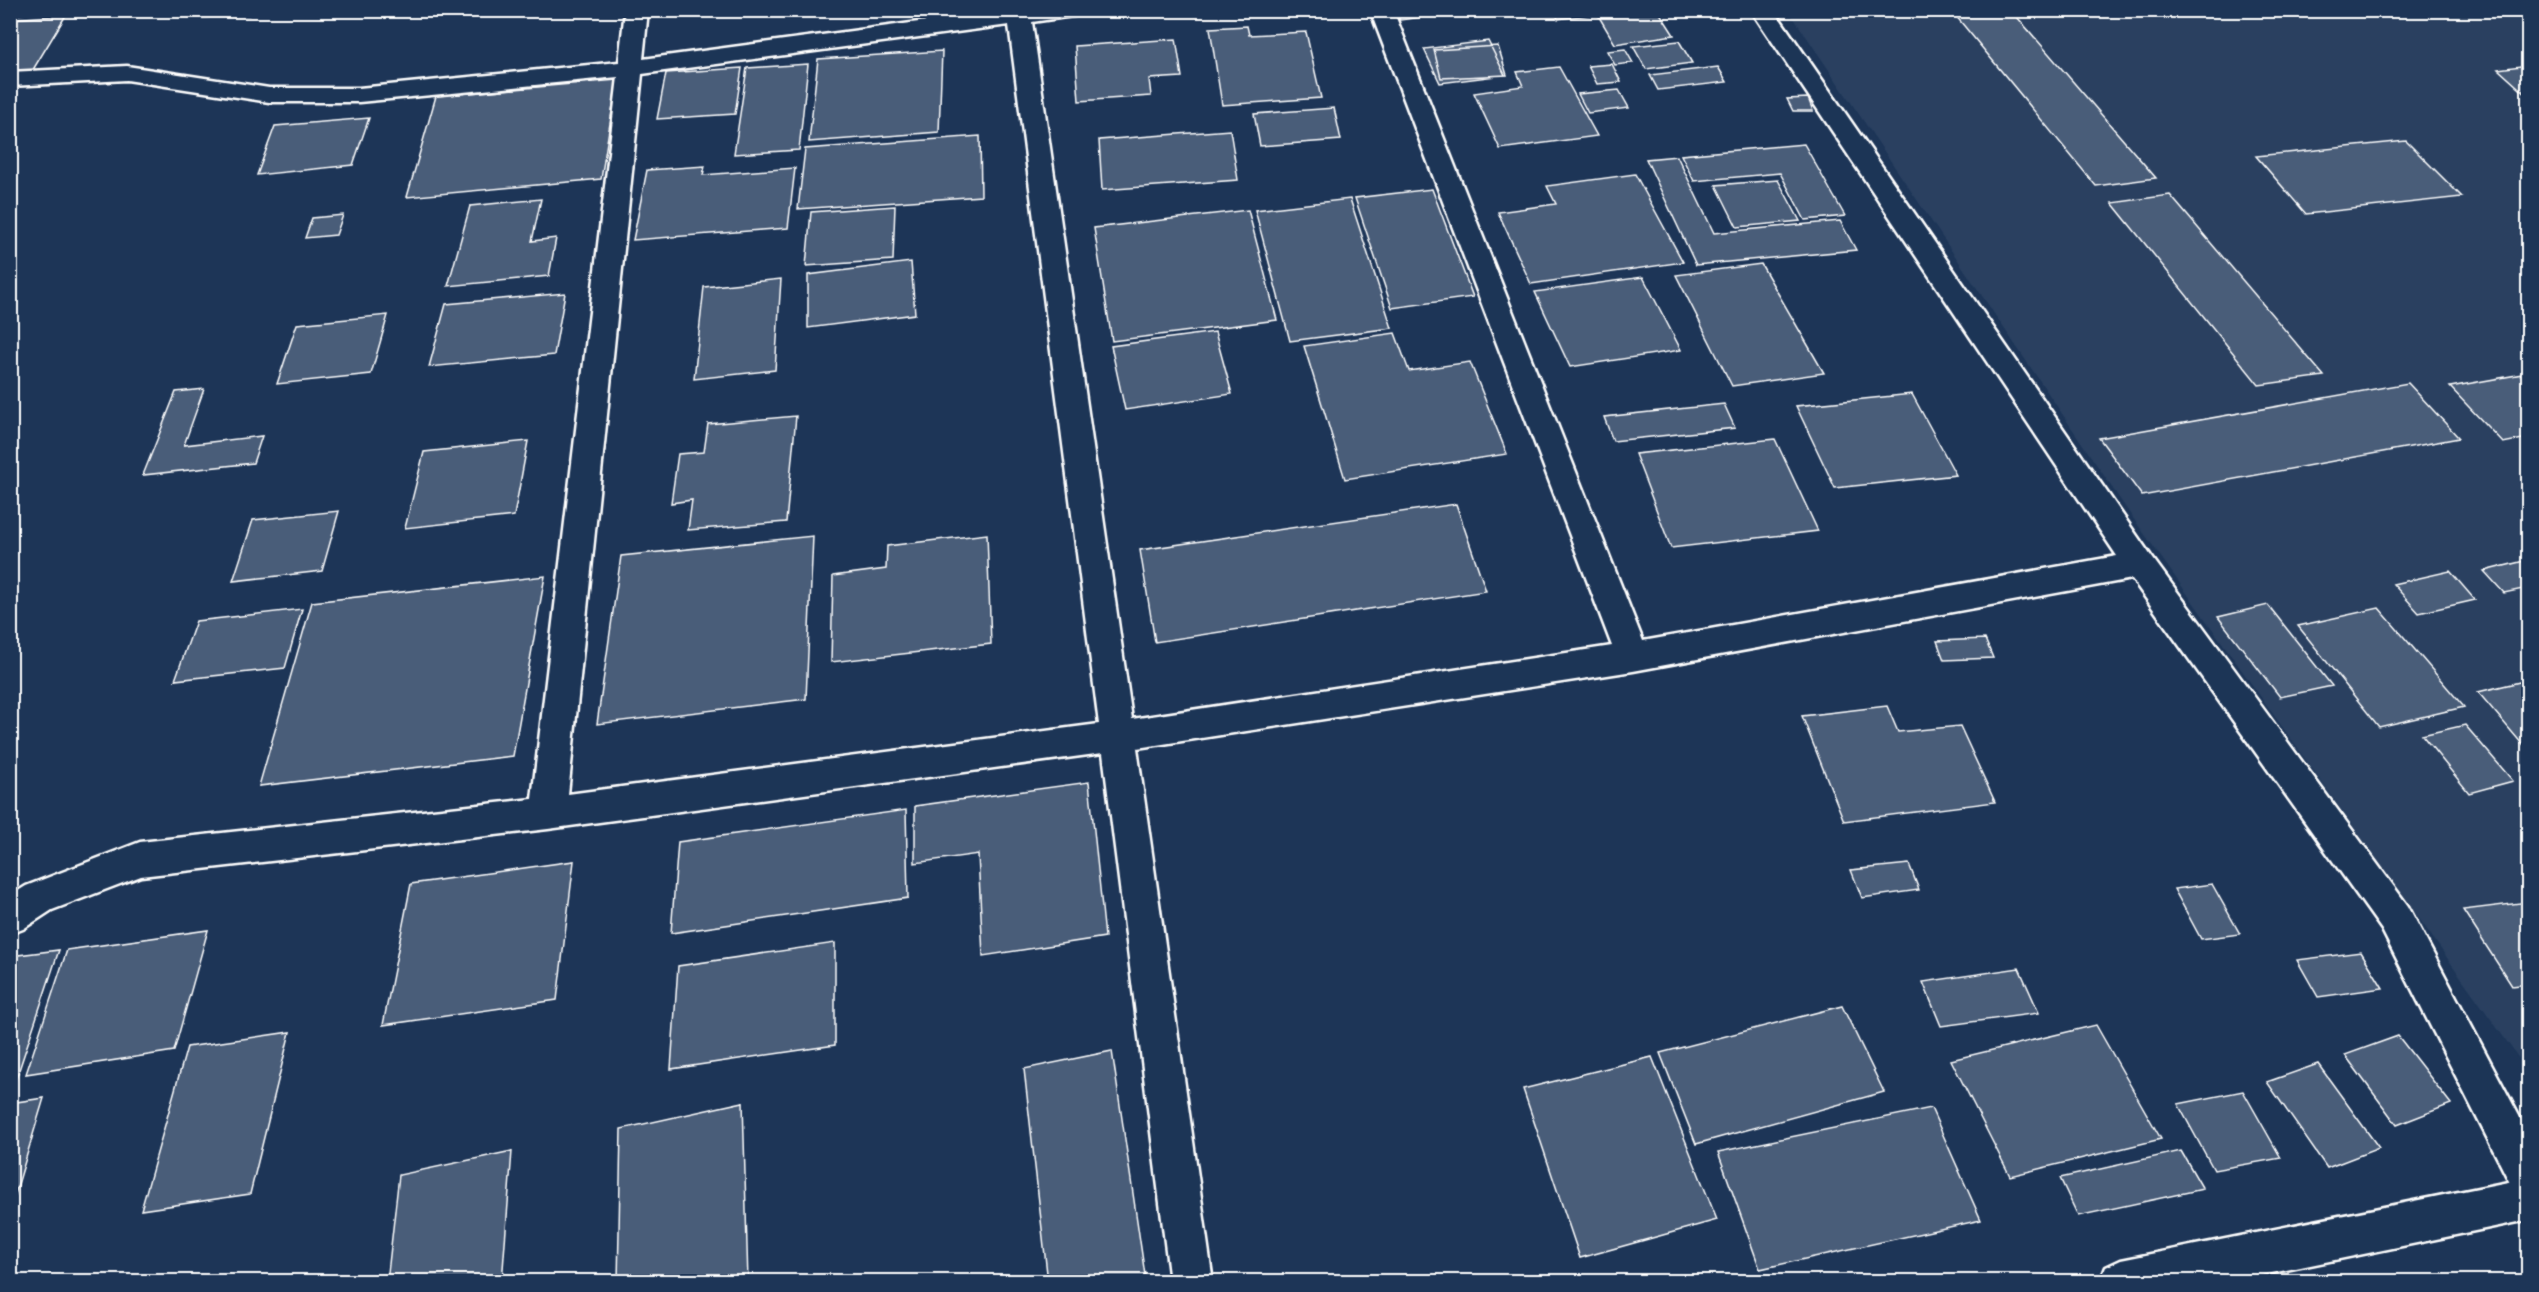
<svg xmlns="http://www.w3.org/2000/svg" width="2539" height="1292" font-family="'Gochi Hand',sans-serif">
	<rect width="100%" height="100%" fill="#1d3557"/>
	<filter id="ink" filterUnits="userSpaceOnUse"><feTurbulence type="fractalNoise" baseFrequency=".0167" numOctaves="2"/><feDisplacementMap in="SourceGraphic" scale="12" xChannelSelector="R" yChannelSelector="G"/><feConvolveMatrix kernelMatrix="1 2 1 2 8 2 1 2 1" color-interpolation-filters="sRGB"/></filter>
	<g filter="url(#ink)">
		<path fill="#2a4161" d="M1789,11H2528V1071L2128,511Z"/>
		<path fill="#4a5d79" stroke="#fff" stroke-width="1.5" d="M10,10H55L10,15Z
			M203,10H251L249,15L199,18Z
			M1395,10H1476L1400,20Z
			M1492,10H1549V11L1495,17Z
			M1554,10H1588L1590,15L1558,19Z
			M1595,10H1658L1674,35L1615,44Z
			M1951,10H2011L2156,178L2096,186Z
			M66,15L31,73L10,74V19Z
			M1247,26L1249,35L1306,32L1321,98L1222,105L1210,28Z
			M1176,39L1182,77L1149,79L1151,96L1079,101L1075,46Z
			M1488,41L1505,75L1440,83L1424,49Z
			M1679,41L1692,63L1646,69L1633,46Z
			M1498,46L1507,75L1441,78L1434,50Z
			M1625,49L1633,63L1615,65L1607,51Z
			M942,51L939,132L809,142L818,59Z
			M808,64L799,150L734,154L747,68Z
			M1612,64L1621,82L1597,84L1588,66Z
			M2528,65V96L2498,69Z
			M1559,67L1597,136L1500,149L1474,93L1523,86L1517,72Z
			M1718,67L1727,82L1658,90L1650,75Z
			M742,68L735,114L657,119L666,73Z
			M617,80L601,179L407,197L436,96Z
			M1619,90L1629,108L1588,113L1578,94Z
			M1808,98L1813,111H1793L1787,99Z
			M1334,108L1341,140L1260,146L1254,114Z
			M369,118L353,165L257,175L275,126Z
			M1230,130L1238,180L1102,190L1099,140Z
			M980,136L981,196L798,209L805,149Z
			M2406,141L2462,197L2306,214L2256,156Z
			M1804,144L1845,216L1805,220L1780,173L1694,181L1681,155Z
			M1677,156L1714,233L1840,221L1856,250L1696,265L1646,159Z
			M705,166L703,175L795,168L788,228L633,240L647,170Z
			M1635,174L1683,262L1531,284L1498,212L1556,204L1547,186Z
			M1778,180L1800,221L1737,227L1716,185Z
			M1432,189L1473,297L1392,308L1355,198Z
			M2170,195L2324,376L2259,385L2112,203Z
			M541,199L532,241L556,238L549,276L448,286L470,206Z
			M1350,199L1392,328L1290,341L1255,210Z
			M895,206L893,260L806,266L811,212Z
			M1248,210L1277,320L1112,341L1094,228Z
			M343,215L336,235L305,238L312,218Z
			M911,262L915,314L808,328V275Z
			M1761,264L1824,373L1732,386L1676,275Z
			M1643,277L1681,350L1570,367L1535,292Z
			M781,279L775,370L694,379L704,287Z
			M565,293L554,355L429,367L446,304Z
			M388,315L371,374L277,384L297,324Z
			M1215,332L1232,394L1125,410L1111,346Z
			M1395,333L1409,371L1470,362L1507,454L1345,479L1304,346Z
			M2528,373V438L2503,443L2450,387Z
			M2408,383L2459,438L2142,496L2099,438Z
			M204,389L184,445L262,436L253,463L143,475L176,392Z
			M1912,394L1956,475L1835,488L1796,406Z
			M1724,404L1735,428L1613,441L1604,417Z
			M796,416L786,522L688,530L692,500L671,503L678,454L704,452L708,424Z
			M1775,439L1818,531L1671,548L1635,454Z
			M528,441L514,516L405,528L424,452Z
			M1456,504L1486,591L1155,642L1140,550Z
			M339,511L322,571L233,581L253,520Z
			M987,534L991,644L831,662L833,576L886,569L887,546Z
			M813,536L806,699L597,724L621,556Z
			M2528,560V588L2504,593L2484,571Z
			M2450,571L2475,600L2419,613L2393,584Z
			M545,576L513,756L259,786L312,602Z
			M2268,605L2332,686L2280,697L2218,617Z
			M2379,608L2464,707L2379,727L2298,626Z
			M302,609L285,668L175,680L196,621Z
			M1985,639L1993,658L1944,660L1937,641Z
			M2528,680V751L2478,692Z
			M1887,706L1898,732L1960,726L1995,802L1844,821L1802,716Z
			M2465,725L2513,781L2469,793L2422,735Z
			M1089,782L1105,937L983,956L978,854L915,863V806Z
			M906,810L908,898L671,933L678,842Z
			M574,861L557,1000L383,1025L411,884Z
			M1909,864L1919,890L1862,898L1851,870Z
			M2212,884L2240,934L2201,939L2174,889Z
			M2528,902V984L2512,986L2463,910Z
			M208,930L174,1051L26,1074L67,950Z
			M835,943V1045L671,1069L678,966Z
			M59,950L12,1091H10V956Z
			M2361,952L2383,988L2318,997L2297,960Z
			M2019,968L2039,1013L1941,1026L1923,982Z
			M1842,1006L1884,1092L1696,1144L1660,1053Z
			M2096,1025L2161,1139L2010,1176L1951,1060Z
			M290,1032L250,1194L141,1210L187,1047Z
			M2398,1036L2451,1104L2397,1125L2345,1055Z
			M1112,1051L1146,1282H1048L1024,1069Z
			M1652,1057L1717,1220L1580,1258L1523,1089Z
			M2318,1064L2379,1148L2327,1168L2267,1082Z
			M2243,1091L2281,1158L2214,1170L2178,1104Z
			M44,1098L10,1211V1103Z
			M743,1102L748,1282H618L621,1129Z
			M1931,1108L1981,1220L1760,1269L1718,1152Z
			M512,1151L502,1282H387L399,1175Z
			M2181,1151L2203,1189L2078,1216L2060,1178Z"/>
		<g fill="none" stroke-linecap="round" stroke-linejoin="round">
			<defs>
				<path id="street" d="M625,10H648L643,59L1008,10H1083L1080,15L1032,22L1132,719L1612,646L1370,10H1393L1643,641L2117,556L1751,10H1774L2151,556L2408,906L2528,1133V1194L2513,1189L2382,930L2132,579L1633,671L1137,748L1213,1282H1170L1103,753L548,829L141,876L52,910L23,929L10,934V896L26,886L140,842L532,799L618,77L359,102H269L127,80L10,86V72L127,66L269,88H359L619,62ZM1009,25L1099,724L568,794L642,74Z"/>
				<path id="secondary" d="M2528,1178V1220L2228,1282H2100L2106,1267L2121,1260Z"/>
			</defs>
			<use href="#street" stroke="#fff" stroke-width="5"/>
			<use href="#secondary" stroke="#fff" stroke-width="5"/>
			<use href="#street" fill="#1d3557" fill-rule="evenodd"/>
			<use href="#secondary" fill="#1d3557" fill-rule="evenodd"/>
		</g>
	</g>
	<rect width="2539" height="1292" fill="none" stroke="#1d3557" stroke-width="36"/>
	<rect x="18" y="18" width="2503" height="1256" fill="none" stroke="#fff" stroke-width="2" filter="url(#ink)"/>
</svg>
